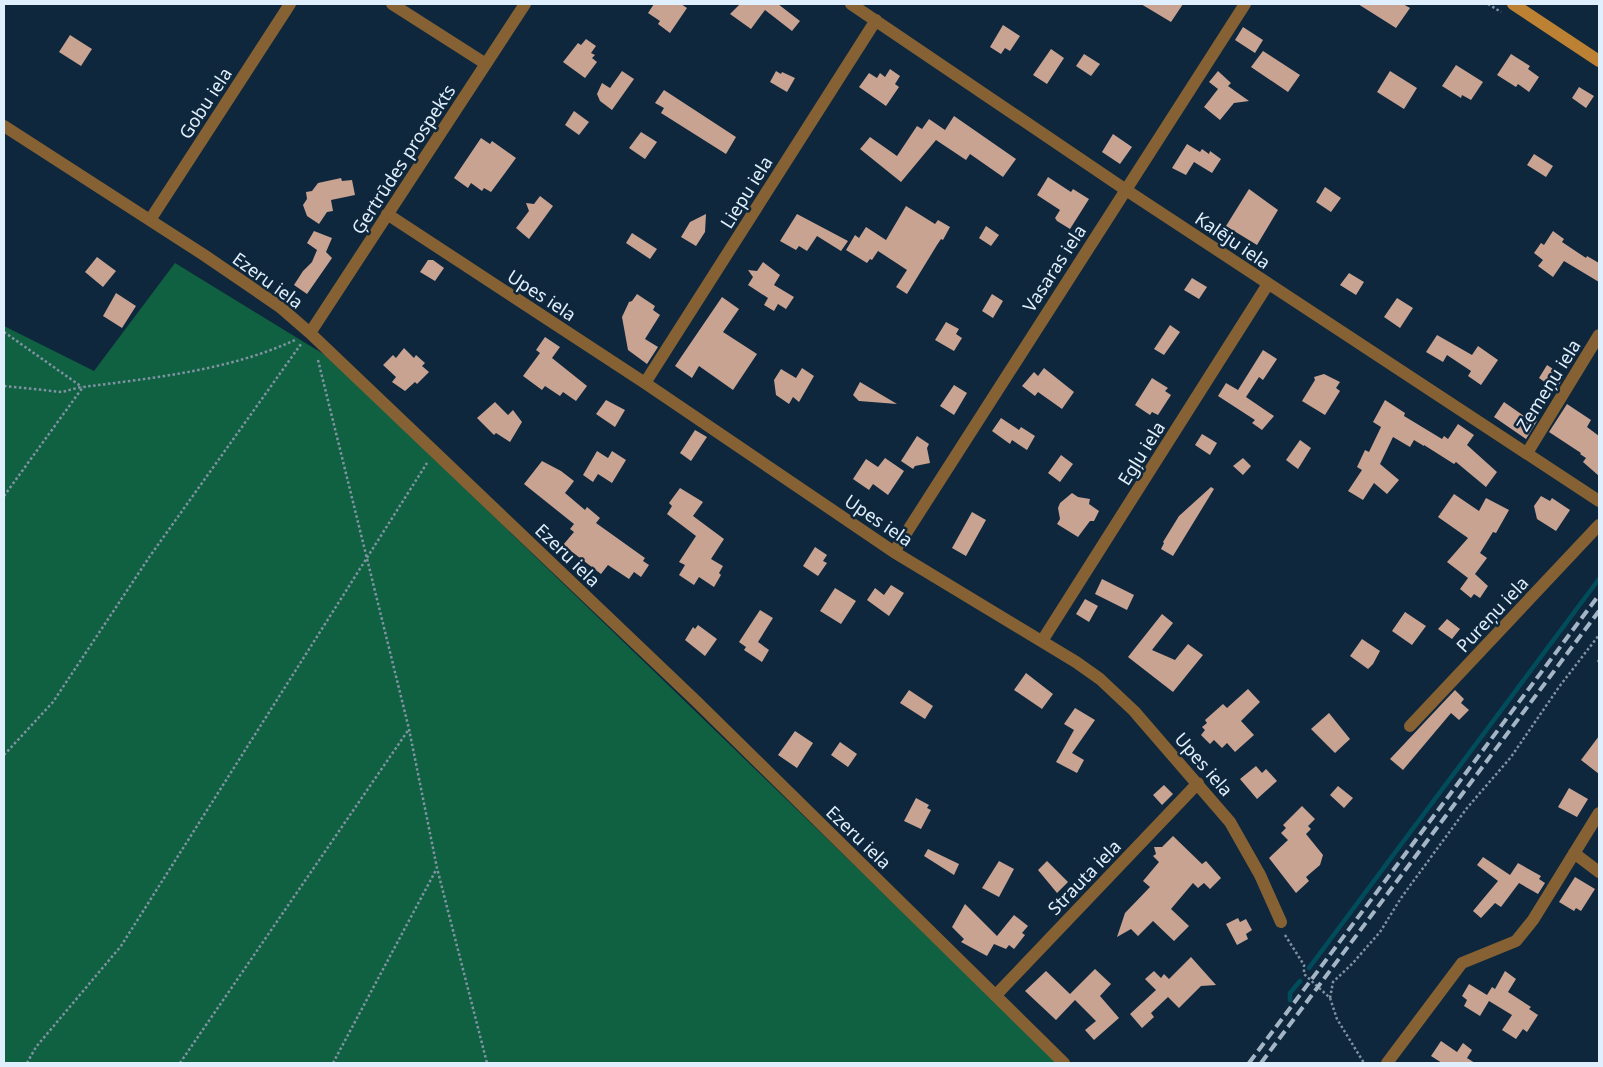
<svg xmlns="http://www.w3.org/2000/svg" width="1603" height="1067" font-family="'Noto Sans',sans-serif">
	<rect width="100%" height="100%" fill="#0f273c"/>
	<path fill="#106141" d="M175,263L330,358L1059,1063H4V326L94,371Z"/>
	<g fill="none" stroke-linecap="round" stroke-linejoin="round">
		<path stroke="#004c5a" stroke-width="4.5" d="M1309,968L1599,579
			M1290,1000V993L1300,981"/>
	</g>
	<path fill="#c8a392" d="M654,4H681L687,8L670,33L658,24L660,21L648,13Z
		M740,4H778L800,21L792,31L765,10L751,29L730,14Z
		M1141,4H1183L1171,22Z
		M1358,4H1403L1410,8L1396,28Z
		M1003,25L1020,36L1010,51L1005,48L1001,54L990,47Z
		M1243,27L1263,40L1255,53L1235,40Z
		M70,35L92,49L81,66L59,52Z
		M586,39L596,46L591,53L595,55L592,58L597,62L585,78L563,62L578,43L581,45Z
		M1051,49L1064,58L1047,84L1033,75Z
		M1263,51L1300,75L1288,92L1251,67Z
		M1084,54L1100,64L1091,76L1076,66Z
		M1511,54L1530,66L1528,69L1539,77L1529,92L1518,84L1516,87L1497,75Z
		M1456,65L1483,82L1471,100L1462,95L1461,98L1442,86Z
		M890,69L900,76L895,84L899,87L886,106L859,87L869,73L877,78L880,73L885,77Z
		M622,71L634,79L612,110L600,101L597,94L602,83L610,88Z
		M776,71L781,74L782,72L795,78L787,92L770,82Z
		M1218,71L1231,83L1228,86L1249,101L1234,103L1220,120L1204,107L1218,89L1209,82Z
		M1390,71L1417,88L1404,109L1377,92Z
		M1579,87L1594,96L1586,108L1572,98Z
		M664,90L736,137L726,154L661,113L664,108L655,103Z
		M574,111L589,122L579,135L565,125Z
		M954,116L1016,159L1003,177L970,154L966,160L936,140L901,182L860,149L870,137L897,156L917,126L922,129L929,119L945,130Z
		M641,132L657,142L645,159L629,148Z
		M1113,134L1132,147L1120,164L1102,152Z
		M481,138L490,144L492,141L516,158L491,192L484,188L482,191L471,183L468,188L454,178Z
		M1187,144L1200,152L1202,149L1209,154L1210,151L1221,159L1212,173L1194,162L1186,175L1172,168Z
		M1534,154L1553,166L1546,177L1527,165Z
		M1048,177L1071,192L1073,189L1089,199L1070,229L1057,221L1055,218L1060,210L1037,195Z
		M341,178L342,181L352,180L355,195L331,200L333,211L327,212L319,224L307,216L303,205L307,199L306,192L312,191L318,183Z
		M1325,187L1341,198L1331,212L1316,202Z
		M1249,189L1278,210L1257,245L1226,226Z
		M540,196L553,206L529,239L516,228L529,211L526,203L534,204Z
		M906,206L935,224L938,220L950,227L943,240L941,239L937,245L907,294L896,287L907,270L878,251L872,260L870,259L867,263L846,250L855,235L859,238L866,227L886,240Z
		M706,214L705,232L696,246L681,237L690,222Z
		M797,214L848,241L841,251L817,236L807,251L799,246L796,250L780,241Z
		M986,226L999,235L991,246L979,238Z
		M314,231L332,238L326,252L332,258L307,294L294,285L303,271L312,262L317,250L307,243Z
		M1553,231L1564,239L1562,242L1586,258L1587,256L1599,263V282L1564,261L1553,277L1538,266L1543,260L1534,253L1541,243L1544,245Z
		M632,233L657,249L650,259L626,243Z
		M97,257L116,271L103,287L85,272Z
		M428,260H433L444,268L435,281L420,272Z
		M763,262L780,275L774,285L794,297L786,309L778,304L774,311L764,305L768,298L748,285L753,277L748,270L757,271Z
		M1349,273L1364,282L1356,295L1340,285Z
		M1192,278L1207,287L1199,299L1184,290Z
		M116,293L136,306L122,328L103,316Z
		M637,294L655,306L653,310L660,315L645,339L658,347L647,364L628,350L622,317L629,302L632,301Z
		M992,294L1003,301L993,318L982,311Z
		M722,297L739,309L723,332L757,354L733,390L699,366L692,378L675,366Z
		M1397,298L1413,308L1400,328L1384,317Z
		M946,322L959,329L956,334L962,338L954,351L935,340Z
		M1170,325L1180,332L1164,355L1154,349Z
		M1437,335L1472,355L1478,346L1498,360L1481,385L1468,376L1471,371L1447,355L1443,362L1426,352Z
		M545,337L560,347L552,358L587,386L576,401L563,392L560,396L545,386L542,390L523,376L540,353L536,350Z
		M404,348L414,358L416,355L425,363L422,366L429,372L417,384L415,382L405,391L392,382L396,377L383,365L393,355L396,358Z
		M1263,350L1277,359L1263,380L1259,377L1246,397L1274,416L1262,430L1252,423L1255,420L1218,396L1226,383L1238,390Z
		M1547,365L1564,376L1556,390L1539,378Z
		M802,368L814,376L799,402L793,397L789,404L776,395L774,380L781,369L796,378Z
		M1044,368L1074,392L1062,409L1038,392L1035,396L1022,386L1034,372L1038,376Z
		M1324,374L1340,382L1336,388L1340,391L1325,415L1302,401L1315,380L1314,377Z
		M1152,378L1168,388L1165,391L1171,395L1158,415L1152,412L1150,415L1135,405Z
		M860,382L897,404L859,401L853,395Z
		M954,385L967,393L954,415L940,406Z
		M606,400L625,410L615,427L596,414Z
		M1385,400L1405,413L1404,416L1442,439L1444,436L1448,439L1458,424L1474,435L1467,445L1497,472L1486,487L1456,462L1454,464L1424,445V446L1414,440L1410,447L1393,437L1380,464L1399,480L1387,494L1374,483L1363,500L1348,491L1362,470L1357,467L1365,450L1369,452L1381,427L1373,422Z
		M495,402L508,415L513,410L522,422L510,442L496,433L494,435L477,418Z
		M1504,402L1524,416L1525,414L1537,421L1526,439L1494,417Z
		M1567,404L1591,420L1587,427L1599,436V476L1583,462L1586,458L1580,454L1581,453L1549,432Z
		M1001,418L1019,430L1021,427L1035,436L1027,450L1012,440L1010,444L992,431Z
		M695,430L707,437L691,461L680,453Z
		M1202,434L1217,443L1210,455L1195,445Z
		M917,436L929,444L927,448L930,463L915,466L913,469L901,461Z
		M1300,440L1311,448L1298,469L1286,460Z
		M597,451L608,458L612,451L626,460L612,483L598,474L593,482L583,475Z
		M1061,455L1073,464L1060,482L1048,473Z
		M885,458L904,471L888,495L873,484L869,490L853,479L866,459L878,467Z
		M1243,458L1251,466L1243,475L1233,466Z
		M542,461L561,471L574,481L565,493L585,510L587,507L600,518L596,523L645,558L643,561L649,565L641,577L634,572L629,579L608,565L601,574L563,545L574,532L570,529L574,524L524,484Z
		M1211,487L1214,489L1173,556L1161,549L1164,543L1163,542L1179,516Z
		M680,488L703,502L693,516L724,539L711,559L723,566L719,573L721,575L714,587L699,577L694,585L679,575L685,565L679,562L696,536L667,514L672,506L669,503Z
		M1072,493L1078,497L1090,499L1089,504L1099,511L1094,521H1090L1078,537L1057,524L1060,519L1058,508L1060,503Z
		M1454,494L1479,511L1486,498L1509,510L1496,533L1493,532L1480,553L1487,558L1475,574L1488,586L1480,598L1474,594L1471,598L1460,589L1468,578L1447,562L1468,538L1438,517Z
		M1541,496L1550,501L1552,498L1570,510L1556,531L1537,519L1534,506Z
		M972,512L986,520L966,556L952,548Z
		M815,547L827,555L823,561L827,563L818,576L803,566Z
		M1102,579L1134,595L1127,610L1095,594Z
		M891,585L904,593L889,616L867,600L875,588L884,595Z
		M835,588L856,601L841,624L820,611Z
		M1085,599L1098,606L1089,622L1076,614Z
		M760,610L773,618L758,642L769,650L762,662L744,650L746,647L739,642Z
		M1405,612L1426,626L1412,645L1392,631Z
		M1162,614L1173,623L1152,650L1175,660L1188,644L1203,655L1173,692L1128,657Z
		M1447,619L1460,629L1452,639L1438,629Z
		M698,625L717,639L705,656L685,640L693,627L695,629Z
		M1362,639L1380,651L1373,664L1368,669L1350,656Z
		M1026,673L1053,694L1042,709L1014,690Z
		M1248,689L1260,702L1241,721L1254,735L1235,752L1227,743L1222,748L1214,740L1210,744L1201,735L1205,730L1202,727L1207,723L1205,720L1223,704L1227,708Z
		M909,690L933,706L925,719L900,703Z
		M1455,690L1464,699L1461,703L1469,710L1459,720L1451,713L1403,770L1390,759Z
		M1075,708L1095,720L1072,753L1084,760L1077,773L1056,762L1074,730L1064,724Z
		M1329,713L1350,739L1335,753L1311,729Z
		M795,731L813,743L797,768L778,755Z
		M1599,736V774L1581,760Z
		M840,742L857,754L848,767L831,755Z
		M1256,766L1262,773L1266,769L1277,781L1257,799L1240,779Z
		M1164,785L1173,794L1162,805L1153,795Z
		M1338,786L1353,798L1344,808L1330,795Z
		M1569,788L1588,799L1577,817L1558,807Z
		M916,798L929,805L927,808L931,810L921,829L904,821Z
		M1302,806L1315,819L1308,826L1311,829L1306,834L1323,855L1320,865L1306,877L1309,881L1296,893L1269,858L1288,840L1281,833L1286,828L1283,825Z
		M1173,836L1202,864L1206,861L1221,878L1210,889L1204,883L1198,888L1193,883L1171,909L1189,926L1174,941L1153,921L1138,936L1131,929L1117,937L1125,913L1150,887L1143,881L1159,862L1153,856L1156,854L1154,847H1162Z
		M928,849L959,864L954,875L924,856Z
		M1483,857L1510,875L1518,863L1541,876L1539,879L1545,883L1538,894L1519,883L1501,907L1495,903L1481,918L1473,911L1498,881L1477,865Z
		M999,861L1014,869L999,897L982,888Z
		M1047,861L1068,882L1057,893L1038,870Z
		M1575,877L1595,889L1581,911L1576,908L1574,911L1559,902Z
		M965,904L997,936L1014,915L1028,926L1022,933L1025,935L1014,949L1009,945L1006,949L994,944L987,956L961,942L964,939L952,927Z
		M1238,918L1240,922L1246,919L1252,930L1246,934L1248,939L1237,945L1226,924Z
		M1191,957L1216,985L1201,986L1179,1008L1168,997L1151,1013L1154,1017L1142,1028L1130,1014L1156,990L1145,979L1154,971L1161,978L1164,974L1169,979Z
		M1095,969L1111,984L1100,996L1119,1018L1094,1040L1085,1030L1096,1021L1075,1000L1056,1020L1025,991L1046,971L1070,994Z
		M1505,971L1516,979L1508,992L1531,1007L1529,1009L1538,1015L1527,1032L1523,1029L1516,1039L1502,1030L1512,1015L1489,1001L1480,1016L1464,1006L1467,1000L1462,996L1469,984L1487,995L1492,987L1495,989Z
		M1441,1041L1457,1052L1463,1043L1472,1050L1467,1058L1475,1063H1442L1431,1056Z"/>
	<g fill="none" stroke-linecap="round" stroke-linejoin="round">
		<path stroke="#8093a4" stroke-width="2.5" stroke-dasharray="2.5 2.5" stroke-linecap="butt" d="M1488,4L1501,12
			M4,332L82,387
			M318,360L409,729L437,868L487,1063
			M4,386L62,392L81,387
			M4,496L83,387C153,378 232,370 297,339
			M1598,662L1599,660
			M4,755L53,702L150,556L301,344
			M1285,935L1304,965V974L1330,998L1337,1019L1364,1063
			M1330,998L1333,982L1352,964L1380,932L1401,898L1467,808L1511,757L1559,687L1599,635
			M27,1063L36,1047L121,946L427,463
			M180,1063L409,729
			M333,1063L436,870"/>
		<path stroke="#856133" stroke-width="12" d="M392,4L486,64
			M851,4L1126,190L1599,501
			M4,126L204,255L280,307L310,333L696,701L1064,1063
			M387,214L645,383L894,552L1076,662L1100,679L1134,711L1230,822L1260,875L1281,922
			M150,220L290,4
			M310,333L525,4
			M645,383L876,20
			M1527,453L1599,335
			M894,552L1245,4
			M1042,641L1268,284
			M1410,726L1599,525
			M1574,853L1599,872
			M996,995L1198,783
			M1387,1063L1462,963L1516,941L1533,920L1599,813"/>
		<path stroke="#bc8132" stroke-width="12" d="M1513,4L1599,61"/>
		<path stroke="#a4b6c6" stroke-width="4" stroke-dasharray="10 5" stroke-linecap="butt" d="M1249,1063L1599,595
			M1261,1063L1599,611"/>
	</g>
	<g text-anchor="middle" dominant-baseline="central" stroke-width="5" stroke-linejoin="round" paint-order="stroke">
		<g font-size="18" fill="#e0effd" stroke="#0f273c">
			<text transform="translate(205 103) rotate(-57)">Gobu iela</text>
			<text transform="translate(403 159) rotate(-57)">Ģertrūdes prospekts</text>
			<text transform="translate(746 192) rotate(-58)">Liepu iela</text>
			<text transform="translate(1233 240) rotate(34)">Kalēju iela</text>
			<text transform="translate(1054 268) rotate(-57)">Vasaras iela</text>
			<text transform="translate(268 280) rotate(36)">Ezeru iela</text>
			<text transform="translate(542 295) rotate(33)">Upes iela</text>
			<text transform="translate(1548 385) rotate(-58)">Zemeņu iela</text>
			<text transform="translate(1141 453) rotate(-58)">Egļu iela</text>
			<text transform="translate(879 520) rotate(34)">Upes iela</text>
			<text transform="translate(568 555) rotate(44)">Ezeru iela</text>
			<text transform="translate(1492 614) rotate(-47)">Pureņu iela</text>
			<text transform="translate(1204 764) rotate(49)">Upes iela</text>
			<text transform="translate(859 837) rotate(44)">Ezeru iela</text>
			<text transform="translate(1084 877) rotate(-46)">Strauta iela</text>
		</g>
	</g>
	<rect width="1603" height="1067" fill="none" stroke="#e0effd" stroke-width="10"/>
</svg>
